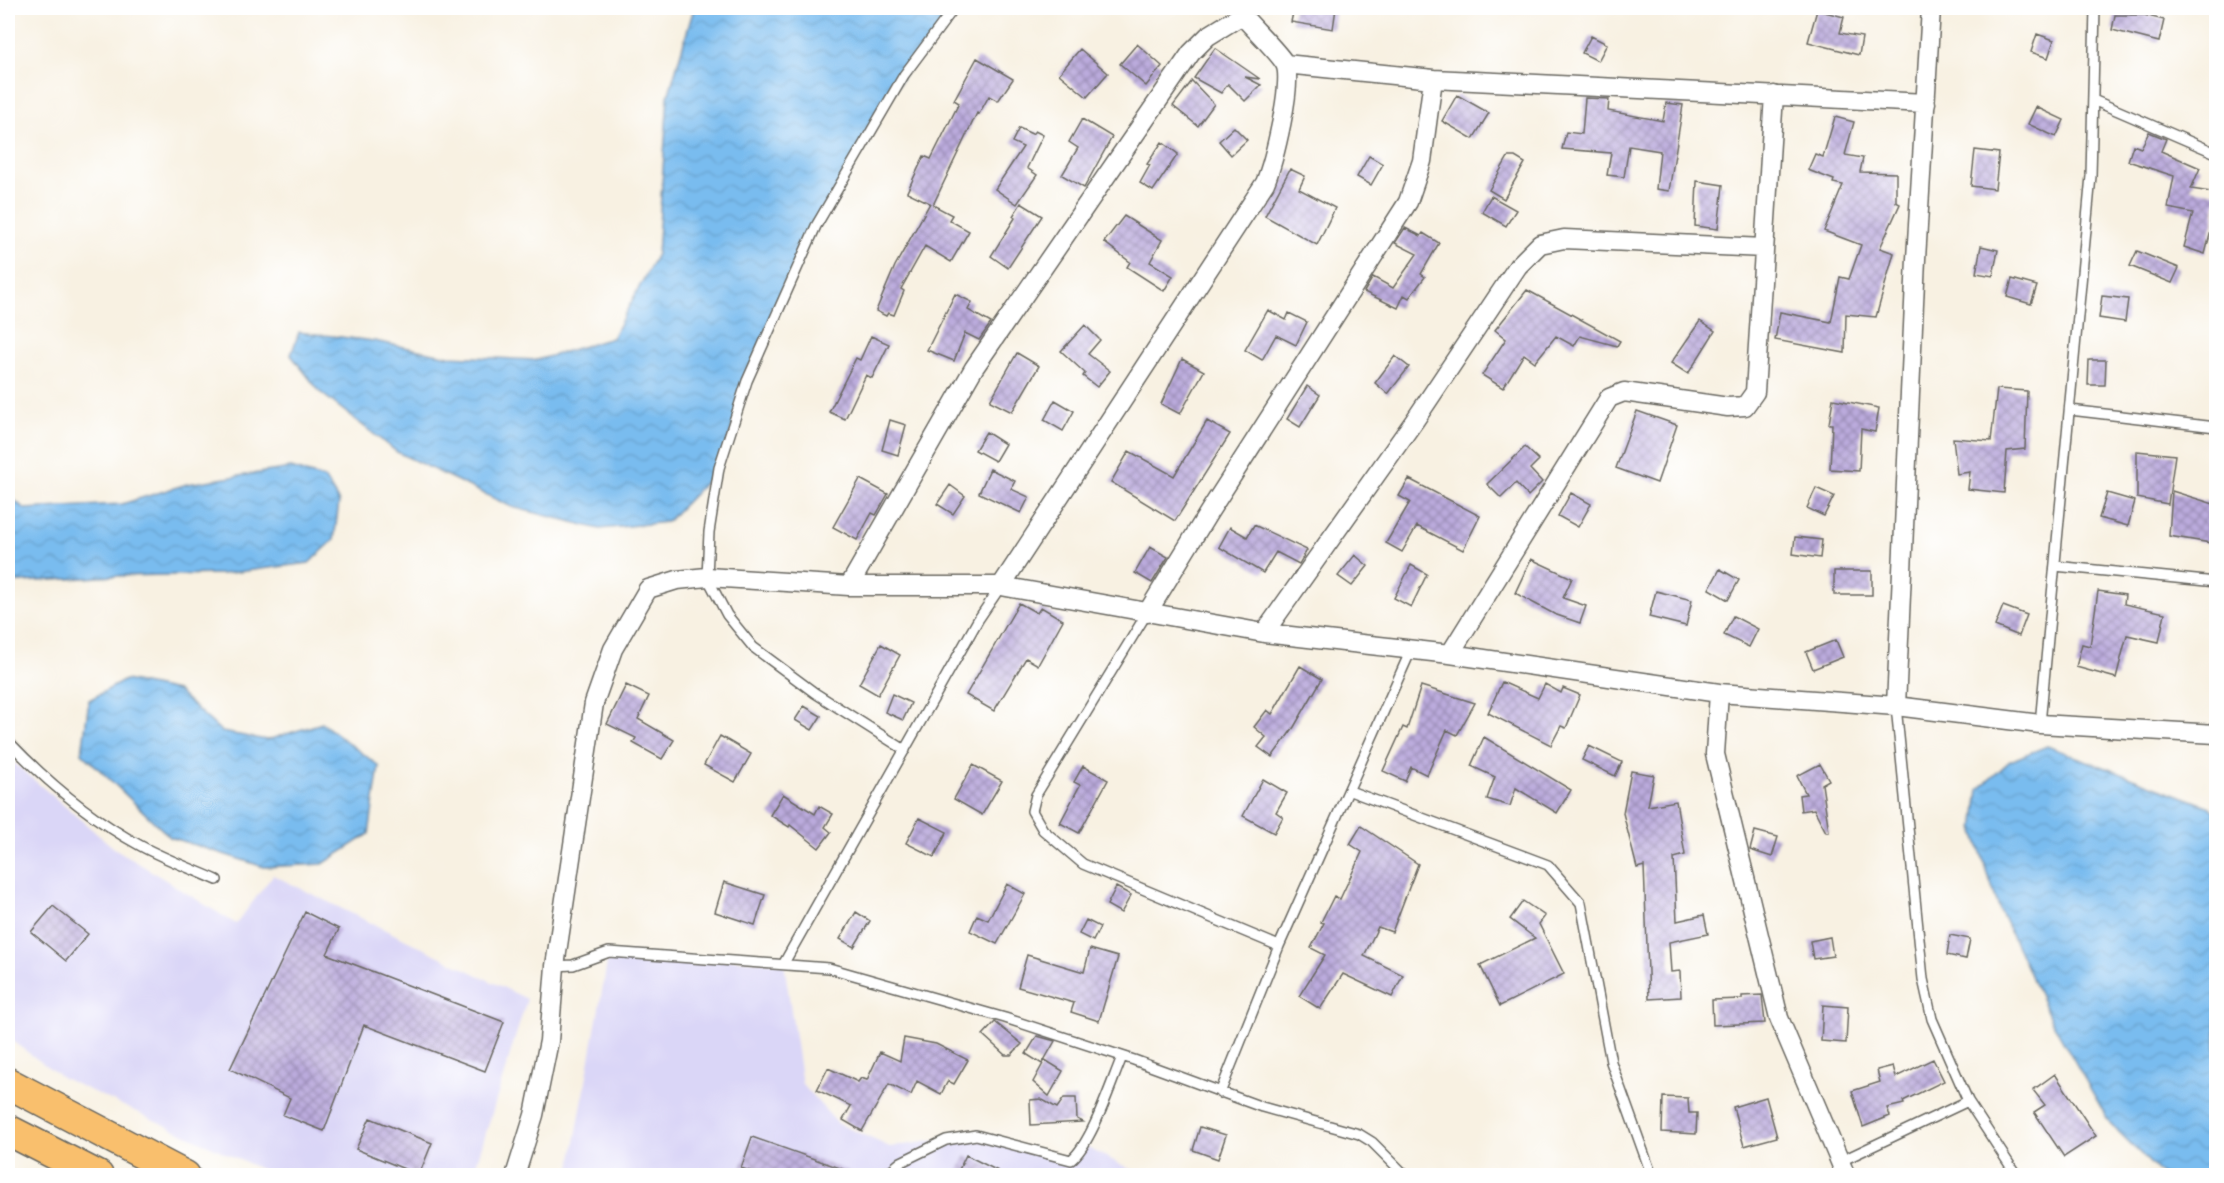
<svg xmlns="http://www.w3.org/2000/svg" width="2224" height="1183" font-family="'Balsamiq Sans',sans-serif">
	<defs>
		<pattern id="water-waves" width="16" height="10" patternUnits="userSpaceOnUse" patternTransform="scale(1.5)"><rect width="16" height="10" fill="#79bcef"/><path d="M0 5q4-4 8 0t8 0" fill="none" stroke="#68a1cc"/></pattern>
		<pattern id="building-cross-hatch" width="8" height="8" patternUnits="userSpaceOnUse" patternTransform="scale(1.5)"><rect width="8" height="8" fill="#bbabdd"/><path d="M0 0l8 8M0 8l8-8" fill="none" stroke="#978ab2"/></pattern>
	</defs>
	<rect width="100%" height="100%" fill="#fff"/>
	<filter id="ink" filterUnits="userSpaceOnUse"><feTurbulence type="fractalNoise" baseFrequency=".0167" numOctaves="2"/><feDisplacementMap in="SourceGraphic" scale="12" xChannelSelector="R" yChannelSelector="G"/><feConvolveMatrix kernelMatrix="1 2 1 2 8 2 1 2 1" color-interpolation-filters="sRGB"/></filter>
	<filter id="wash" filterUnits="userSpaceOnUse"><feTurbulence type="fractalNoise" baseFrequency=".008" numOctaves="4" result="noise"/><feDisplacementMap in="SourceGraphic" scale="24" xChannelSelector="R" yChannelSelector="G"/><feGaussianBlur stdDeviation="1.35" result="paint"/><feColorMatrix in="noise" values="0 0 0 0 0 0 0 0 0 0 0 0 0 0 0 0 0 1.4 0 .05"/><feComposite in="paint" operator="in"/></filter>
	<g filter="url(#wash)">
		<rect width="100%" height="100%" fill="#f8f1e2"/>
		<path fill="#dad6f7" d="M8,758L114,848L236,924L273,875L527,999L473,1175H273L63,1078L8,1038Z
			M609,952L784,963L802,1084L837,1123L890,1147L976,1135L1063,1159L1084,1146L1142,1175L569,1176Z"/>
		<path fill="url(#water-waves)" stroke="#4a6c86" stroke-width="1.5" d="M694,8H954L904,75L816,226L747,381L719,468L667,522L600,529L512,507L397,452L320,392L291,355L299,332L374,341L449,356L537,360L612,338L657,254L668,97Z
			M291,468L325,479L339,502L334,540L309,563L222,574L115,576L8,583V495L25,509L122,504L187,484Z
			M125,680L177,691L222,732L267,740L322,723L379,766L369,834L323,864L264,867L170,837L82,753L89,700Z
			M2047,746L2210,807L2216,812V1175H2162L2110,1123L2050,1018L1999,908L1974,831L1979,789L2010,761Z"/>
		<g id="blocks">
			<path fill="url(#building-cross-hatch)" d="M1294,8H1336L1333,29L1291,22Z
				M1817,10L1844,17L1840,33L1862,37L1859,55L1808,42Z
				M2115,15H2144L2164,20L2159,42L2112,30Z
				M2037,34L2054,40L2048,58L2031,52Z
				M1591,36L1607,44L1598,61L1582,53Z
				M1137,44L1162,66L1146,86L1120,64Z
				M1215,48L1260,79L1245,77L1261,85L1245,101L1228,84L1221,93L1194,78Z
				M1080,49L1108,73L1087,97L1059,74Z
				M977,58L1013,79L998,101L989,96L979,114L977,113L933,205L952,215L949,220L969,231L951,262L925,246L901,289L904,291L894,315L888,313L886,316L876,311L895,266L930,203L907,192L924,156L931,159L959,103L954,100Z
				M1192,81L1214,104L1198,126L1173,106Z
				M1457,95L1489,113L1473,139L1442,121Z
				M1585,98L1609,99L1608,111L1663,121L1666,103L1683,105L1669,191L1656,189L1660,151L1629,146L1624,177L1607,175L1611,153L1562,149L1566,132L1582,134Z
				M2036,107L2064,120L2056,137L2028,124Z
				M1835,117L1854,122L1845,155L1863,158L1860,172L1896,173V202L1900,204L1880,248L1894,253L1876,317L1846,314L1845,353L1775,340L1780,312L1831,322L1840,277L1849,279L1861,245L1824,231L1843,185L1833,183L1834,180L1808,170L1815,154L1823,157Z
				M1082,119L1112,137L1084,188L1062,175L1078,148L1069,142Z
				M1234,127L1247,140L1231,155L1219,141Z
				M1019,128L1032,134L1035,131L1043,135L1027,168L1037,175L1017,204L995,189L1023,147L1012,142Z
				M2149,132L2166,139L2161,151L2200,168L2191,189L2217,193L2214,219L2205,254L2184,247L2193,213L2168,208L2174,176L2128,161L2133,145L2141,148Z
				M1162,142L1178,154L1153,191L1140,183L1150,165L1147,164Z
				M1975,150L1999,153L1995,189L1971,186Z
				M1369,156L1383,164L1371,185L1357,177Z
				M1508,157H1515L1525,163L1504,199L1489,190Z
				M1290,169L1305,176L1299,189L1335,208L1317,245L1265,216Z
				M1697,181L1723,185L1718,229L1695,226Z
				M1491,196L1516,210L1506,226L1482,212Z
				M1021,203L1042,216L1008,268L991,256L1015,218L1013,216Z
				M1124,216L1162,240L1150,262L1173,276L1164,291L1127,267L1130,262L1104,242Z
				M1405,228L1421,236L1423,233L1439,243L1421,274L1425,277L1409,298L1404,295L1398,308L1364,292L1373,277L1393,288L1417,254L1395,243Z
				M1981,246L1998,250L1993,276L1976,273Z
				M2137,251L2179,268L2172,283L2130,266Z
				M2012,279L2037,286L2031,304L2007,297Z
				M1527,290L1620,341L1617,346L1580,336L1574,346L1556,336L1535,362L1524,354L1503,388L1482,375L1506,339L1495,330Z
				M955,294L972,302L968,310L991,323L979,340L965,333L954,361L927,350Z
				M2102,296L2128,299L2125,322L2099,318Z
				M1268,310L1286,320L1289,313L1307,322L1296,345L1276,335L1262,360L1245,350Z
				M1700,321L1715,331L1688,374L1671,363Z
				M1085,325L1100,340L1088,354L1110,371L1097,387L1083,376L1085,373L1061,351Z
				M871,336L889,344L872,378L866,375L845,419L829,412L856,358L860,360Z
				M1017,353L1039,366L1012,412L990,401Z
				M1395,356L1409,367L1388,394L1375,383Z
				M1182,359L1204,371L1180,414L1161,404Z
				M2089,360H2106L2105,385H2088Z
				M1307,386L1320,395L1300,427L1287,419Z
				M1997,389L2027,391L2025,449L2007,451L2004,493L1968,489L1970,472L1957,474L1953,438L1991,441Z
				M1833,399L1879,408L1875,432L1861,429L1859,471L1830,469L1832,424H1829Z
				M1055,400L1074,411L1063,431L1044,420Z
				M1637,411L1677,425L1657,483L1616,468Z
				M890,420L906,425L898,455L882,450Z
				M1207,421L1230,434L1175,521L1111,482L1129,451L1174,476Z
				M986,432L1005,444L995,461L975,450Z
				M1525,447L1539,460L1530,469L1542,482L1528,496L1516,483L1501,498L1487,484Z
				M2137,451L2175,455L2168,504L2137,498Z
				M990,469L1015,481L1011,489L1029,497L1021,513L979,493Z
				M860,479L888,494L876,515L872,513L857,540L833,527Z
				M1409,479L1480,516L1463,550L1417,526L1402,552L1386,543L1410,502L1399,496Z
				M950,485L965,496L953,514L937,504Z
				M1816,488L1834,496L1824,516L1807,508Z
				M2172,491L2217,505V544L2169,536Z
				M1571,493L1591,504L1578,527L1558,516Z
				M2107,493L2135,501L2128,526L2099,518Z
				M1254,525L1307,550L1299,564L1276,552L1263,573L1219,547L1230,527L1247,537Z
				M1795,537L1822,540L1820,558L1793,554Z
				M1150,547L1168,557L1152,583L1135,573Z
				M1355,555L1368,566L1352,586L1338,576Z
				M1531,559L1572,578L1563,598L1586,606L1580,623L1554,614L1515,593Z
				M1411,565L1427,574L1411,607L1394,598Z
				M1720,569L1739,580L1728,600L1709,589Z
				M1834,571H1872V595H1834Z
				M1656,591L1692,600L1686,626L1649,617Z
				M2098,591L2125,595L2124,604L2165,613L2159,642L2127,635L2116,678L2076,667L2082,644L2090,646Z
				M1019,603L1037,613L1041,607L1063,620L1038,665L1026,658L994,711L966,695Z
				M2003,606L2027,615L2019,636L1995,626Z
				M1733,616L1758,629L1749,647L1724,635Z
				M1836,640L1843,657L1813,669L1806,652Z
				M881,644L900,655L878,695L859,684Z
				M1300,666L1322,679L1294,727L1272,757L1258,747L1266,737L1254,727L1267,710L1272,714Z
				M1502,682L1538,698L1545,684L1561,693L1563,688L1580,695L1566,728L1561,726L1551,745L1488,713Z
				M626,685L649,696L638,719L674,740L662,759L633,743L636,738L607,724Z
				M1421,686L1475,703L1457,735L1447,730L1427,775L1411,767L1405,781L1383,771L1403,727L1407,729Z
				M892,694L911,703L903,720L885,712Z
				M804,706L821,716L812,730L795,720Z
				M720,736L751,754L735,782L704,765Z
				M1484,737L1571,790L1557,813L1516,788L1510,806L1487,799L1495,777L1471,766Z
				M1589,746L1622,762L1615,776L1582,760Z
				M1820,764L1829,780L1822,784L1829,832H1826L1814,809L1801,811L1799,795L1806,794L1797,776Z
				M973,765L1002,781L982,815L954,799Z
				M1083,766L1108,780L1079,833L1060,823L1080,785L1074,782Z
				M1631,771L1654,775L1648,806L1676,801L1685,855L1674,858L1677,921L1704,915L1708,934L1669,942L1671,972L1680,971L1681,997L1649,999L1644,866L1637,868L1623,813Z
				M1263,779L1287,793L1276,812L1283,817L1274,833L1243,816Z
				M783,794L815,814L819,806L833,814L825,827L831,832L819,848L790,825L789,827L770,815Z
				M919,818L947,832L934,857L906,843Z
				M1361,826L1418,864L1392,932L1378,927L1364,956L1403,975L1392,997L1343,974L1320,1009L1299,996L1325,955L1311,948L1324,923L1321,922L1334,896L1340,899L1362,852L1350,844Z
				M1755,831L1778,837L1772,857L1750,850Z
				M724,882L765,895L755,925L715,912Z
				M1007,884L1025,894L997,944L970,931L977,915L988,920Z
				M1116,887L1131,895L1121,913L1107,905Z
				M1523,901L1545,916L1539,924L1564,974L1500,1006L1480,965L1535,938L1510,919Z
				M53,906L88,934L66,961L31,932Z
				M305,912L339,929L327,954L504,1022L485,1071L364,1025L324,1131L283,1115L290,1098L230,1069Z
				M856,912L870,921L854,947L840,939Z
				M1086,920L1100,927L1093,941L1079,934Z
				M1950,935L1970,939L1966,959L1947,955Z
				M1830,937L1833,956L1813,959L1810,941Z
				M1090,949L1118,957L1099,1021L1071,1012L1074,1003L1018,987L1027,955L1084,972Z
				M1762,995L1765,1023L1713,1025L1712,1000L1742,999V996Z
				M1823,1005L1848,1007L1846,1043L1821,1041Z
				M995,1022L1022,1044L1011,1055H1005L983,1035Z
				M1037,1036L1055,1041L1042,1064L1026,1054Z
				M904,1038L936,1044L968,1060L954,1084L948,1081L941,1094L917,1081L911,1095L889,1084L862,1131L843,1120L851,1106L817,1090L828,1068L858,1082L861,1078L867,1080L880,1052L900,1061Z
				M1933,1059L1944,1081L1903,1101L1904,1104L1887,1108L1890,1116L1863,1127L1852,1091L1880,1082L1877,1070L1893,1066L1896,1077Z
				M1045,1060L1063,1071L1049,1096L1033,1082Z
				M2055,1074L2096,1136L2064,1157L2034,1112L2045,1105L2033,1090Z
				M1663,1097L1688,1098L1689,1113H1697L1696,1134L1662,1132Z
				M1766,1097L1777,1137L1744,1146L1733,1107Z
				M1064,1098H1076L1077,1119L1083,1122L1031,1125L1030,1100L1041,1099L1057,1108Z
				M370,1118L432,1143L419,1175L356,1149Z
				M1200,1127L1226,1135L1218,1159L1193,1150Z
				M752,1137L854,1173V1176H763L741,1168Z
				M966,1155L1008,1176H956Z"/>
		</g>
	</g>
	<g filter="url(#ink)">
		<use href="#blocks" fill-opacity="0" stroke="#696761" stroke-width="1.5"/>
		<g fill="none" stroke-linecap="round" stroke-linejoin="round">
			<defs>
				<path id="service" d="M2093,100L2216,153
					M2070,410L2216,427
					M2055,566L2216,582
					M1147,613L1036,795L1032,811L1043,830L1083,864L1279,946
					M1896,706L1923,979L1932,1019L1968,1101L2017,1176
					M2040,724L2091,176L2095,8
					M8,741C47,782 91,819 141,846C165,859 192,869 217,880
					M905,750L815,693L753,647L727,615L707,577L709,532L719,468L747,381L816,226L904,75L954,8
					M1350,791L1548,865L1581,903L1611,1062L1652,1176
					M784,963L978,620L1001,586
					M555,966L573,965L609,952L829,968L1005,1018L1134,1060L1262,1107L1359,1134L1372,1142L1406,1176
					M1220,1093L1279,946L1411,650
					M1839,1162L1968,1101
					M884,1176L901,1162L946,1140L976,1135L1071,1160C1092,1143 1111,1083 1122,1057"/>
				<path id="minor" d="M1285,64L1433,79L1926,103
					M849,586L974,368L1191,53L1208,36L1242,15
					M1001,586L1265,183C1273,164 1294,82 1285,64C1280,54 1251,26 1242,15V8
					M1147,613L1209,512L1408,202L1422,161L1433,79
					M1264,633L1415,420L1518,266L1540,244L1564,239L1764,248
					M1450,654L1609,398L1624,392L1728,407L1745,406L1755,392L1774,95
					M1719,693L1715,754L1779,1018L1846,1176
					M1896,706L1916,259L1931,8
					M515,1176L534,1115L549,1041L555,966L594,703L613,649L648,589L677,580L707,577L849,586H1001L1264,633L1450,654L1719,693L1896,706L2040,724L2216,734"/>
				<path id="primary" d="M8,1083L185,1176
					M8,1130L98,1176"/>
			</defs>
			<use href="#service" stroke="#696761" stroke-width="12"/>
			<use href="#minor" stroke="#696761" stroke-width="21"/>
			<use href="#primary" stroke="#696761" stroke-width="33"/>
			<use href="#service" stroke="#fff" stroke-width="9"/>
			<use href="#minor" stroke="#fff" stroke-width="18"/>
			<use href="#primary" stroke="#f9bf6d" stroke-width="30"/>
		</g>
	</g>
	<rect width="2224" height="1183" fill="none" stroke="#fff" stroke-width="30"/>
</svg>
